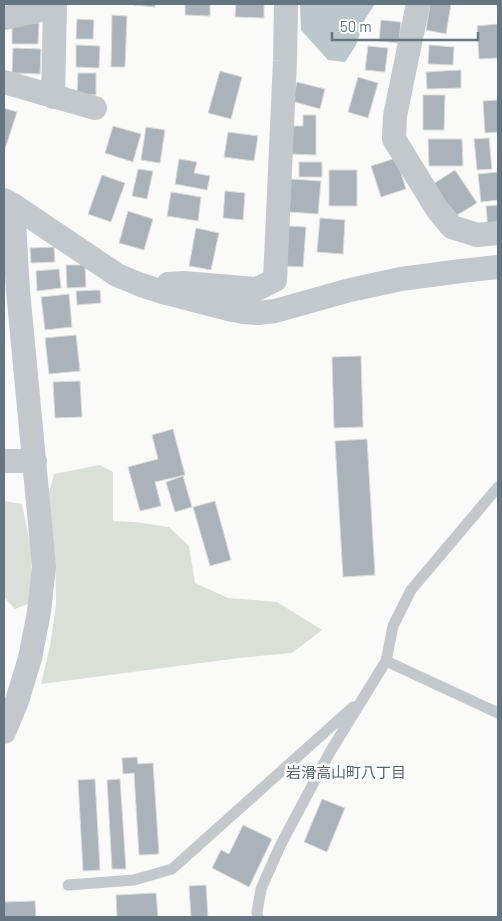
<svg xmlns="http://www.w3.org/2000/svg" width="502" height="921" font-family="Barlow,'Noto Sans JP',sans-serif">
	<rect width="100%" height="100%" fill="#fafaf8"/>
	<path fill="#dadfd7" d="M100,465L113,472V521L135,522L169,527L189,546L195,583L228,598L277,602L322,630L292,653L239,658L41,684L50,646L56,605L55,553L47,501L54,474Z
		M4,501L22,504L32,553L30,603L15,609L4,597Z"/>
	<path fill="#bbc7cb" d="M300,4H375L365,19L356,45L345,62L328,60L301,30Z"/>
	<path fill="#aab3b9" stroke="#dcdcda" d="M134,4H155V7L134,5Z
		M185,4H210V16L185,15Z
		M236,4H264V18L235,17Z
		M430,4H451L446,34L426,30Z
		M112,15L127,16L125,67H111Z
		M77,19L94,20L93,39H76Z
		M381,20L401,22L399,43L379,41Z
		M12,22L39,23L38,44H12Z
		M498,24V58L479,59L477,26Z
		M76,45L100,46L99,68L76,67Z
		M429,45L454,47L453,65L428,64Z
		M368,46L388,48L385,72L365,70Z
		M13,48L41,49L40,74L12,73Z
		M461,70V88L427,89L426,72Z
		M220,71L242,77L231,119L208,113Z
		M78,73H96V95L77,94Z
		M358,77L378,83L368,118L348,112Z
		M297,82L325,89L320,109L292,101Z
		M423,95H445L444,130H423Z
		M498,100V132L485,133L483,101Z
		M4,108L17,112L4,152Z
		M303,115H316V155L291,154V126H303Z
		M113,126L141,134L133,162L105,153Z
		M146,127L165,130L160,163L141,160Z
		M228,132L258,136L254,161L224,157Z
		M489,138L492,169L477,170L474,139Z
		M428,139H462L463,166H429Z
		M396,158L406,189L381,197L371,166Z
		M179,159L197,162L194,173L210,176L207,190L175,184Z
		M299,162H322V177H299Z
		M138,169L153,171L147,199L132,196Z
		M329,170H357V206H329Z
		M455,170L477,203L454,217L433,184Z
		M498,172V200L481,202L478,174Z
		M102,175L125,183L111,222L88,214Z
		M291,179L321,181L318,214L289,212Z
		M225,191L245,193L243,220L223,218Z
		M171,192L201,197L198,221L167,216Z
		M498,205V229L488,230L486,206Z
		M128,211L153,219L144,250L119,243Z
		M320,218L345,220L343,254L317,252Z
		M288,226L306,227L303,267L284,266Z
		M196,228L219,233L211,270L189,266Z
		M54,247L55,262L31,263L30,248Z
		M66,265H85L86,287L67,288Z
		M59,269L61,288L37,291L36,271Z
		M100,290L101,303L77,305L76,291Z
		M69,294L72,327L45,330L41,297Z
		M76,335L80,371L49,374L45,338Z
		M361,356L363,427L334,428L332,357Z
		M80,381L82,417L55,418L53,382Z
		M173,429L185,475L155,482L161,506L140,511L128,467L158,459L152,435Z
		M367,439L375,575L343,577L335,441Z
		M183,476L192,507L175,512L166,482Z
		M215,501L231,560L210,566L193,507Z
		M137,757L138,764L153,763L159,854L139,855L134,773L123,774L122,758Z
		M95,779L100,870L83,871L78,780Z
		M120,779L126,869H112L107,780Z
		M322,799L345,808L327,852L304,842Z
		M243,825L272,839L249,887L212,868L221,850L229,854Z
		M206,885L208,917H191L189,886Z
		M156,893L158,917H117L116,895Z
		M35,901L36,917H4V902Z"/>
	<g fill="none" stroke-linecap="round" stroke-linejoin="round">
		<path stroke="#c3c8cc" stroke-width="11" d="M386,661L498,713
			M68,885L134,880L172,869L353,707
			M258,917L257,912L261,889L280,846L330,752L386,661L393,626L411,590L498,487"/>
		<path stroke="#c3c8cc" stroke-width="24" d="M418,4L395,116L394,139L437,209L452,227L477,235L498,233
			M4,18L55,7L53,97
			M4,82L95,108
			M4,200L13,205L117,275L141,285L166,293L228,309L243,312L258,313L275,311L350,290L401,279L461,271L498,267
			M168,284L184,283L257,289L275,280L285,61L286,4
			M4,461H35
			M4,732L17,701L30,658L39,612L44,566L18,291L13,205"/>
	</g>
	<g text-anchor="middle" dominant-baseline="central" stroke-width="5" stroke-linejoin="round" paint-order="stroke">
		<g font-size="15" fill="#57646e" stroke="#fff">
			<text x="346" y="772">岩滑高山町八丁目</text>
		</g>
	</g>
	<rect width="502" height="921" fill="none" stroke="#657683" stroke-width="10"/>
	<path d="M332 32v8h146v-8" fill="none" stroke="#657683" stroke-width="2.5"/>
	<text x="340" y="32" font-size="15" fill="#657683" stroke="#ffffff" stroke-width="4" paint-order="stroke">50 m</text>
</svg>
